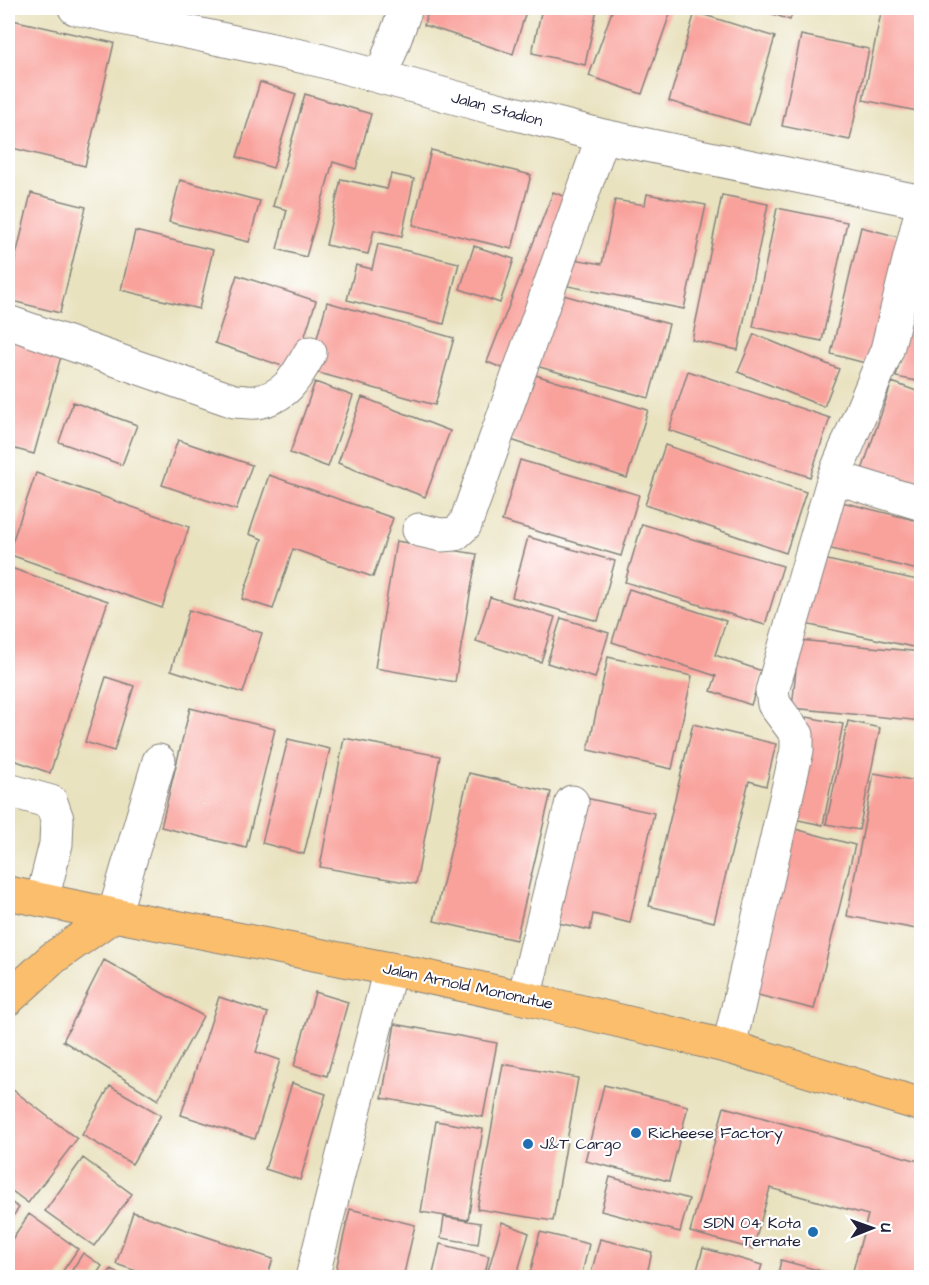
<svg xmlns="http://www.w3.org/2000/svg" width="929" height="1285" font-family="'Architects Daughter',sans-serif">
	<rect width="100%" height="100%" fill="#fff"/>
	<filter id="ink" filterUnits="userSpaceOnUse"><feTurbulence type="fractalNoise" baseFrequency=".0167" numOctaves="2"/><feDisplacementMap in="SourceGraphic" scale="12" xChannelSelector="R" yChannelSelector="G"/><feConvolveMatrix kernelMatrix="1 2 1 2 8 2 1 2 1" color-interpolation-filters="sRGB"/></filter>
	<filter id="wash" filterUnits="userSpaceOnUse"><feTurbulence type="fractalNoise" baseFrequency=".008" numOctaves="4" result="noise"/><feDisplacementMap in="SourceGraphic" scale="24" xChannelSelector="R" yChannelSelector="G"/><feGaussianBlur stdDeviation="1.35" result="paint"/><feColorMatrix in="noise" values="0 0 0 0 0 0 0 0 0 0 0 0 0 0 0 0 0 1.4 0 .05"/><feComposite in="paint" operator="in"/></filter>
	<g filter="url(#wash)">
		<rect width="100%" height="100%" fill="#e9e2bf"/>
		<g id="blocks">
			<path fill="#f9a29c" d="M429,8H527L513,54L424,25Z
				M542,8H592L597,9L585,65L532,53Z
				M613,8H672L642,94L589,76Z
				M756,8H794L790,20Z
				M882,8H922V112L863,100Z
				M695,12L775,37L749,125L669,101Z
				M8,19L114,43L85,166L8,147Z
				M801,35L869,49L850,140L782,126Z
				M260,82L296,94L273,168L237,157Z
				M305,94L371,114L356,169L333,162L306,257L277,249L287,210L273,206Z
				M431,150L531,175L512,249L413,225Z
				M391,174L414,179L402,236L374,230L368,254L326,245L341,179L387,189Z
				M180,180L260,201L249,242L169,222Z
				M553,192L578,202L510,371L487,362Z
				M31,193L86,207L60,313L8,300V289Z
				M647,194L706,205L684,309L568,286L574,259L602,264L615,200L645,205Z
				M722,195L768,204L738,350L692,340Z
				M777,208L847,222L822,341L753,327Z
				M861,227L899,237L869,364L831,354Z
				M135,231L213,250L199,309L121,290Z
				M378,244L459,263L444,324L347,300L356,265L372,269Z
				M474,246L514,259L500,303L460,289Z
				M920,260L922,261V382L896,377Z
				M237,275L316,301L294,370L215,343Z
				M556,293L669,324L649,398L536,366Z
				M327,302L454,338L435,405L308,370Z
				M754,334L839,369L824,407L738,372Z
				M8,336L63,349L34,454L8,447Z
				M688,371L830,418L810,477L669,430Z
				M529,373L648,410L627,478L508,439Z
				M315,382L353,396L328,467L290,453Z
				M892,382L922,393V494L861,473Z
				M362,397L450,431L425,497L338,463Z
				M73,402L137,425L122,465L59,442Z
				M178,440L252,465L236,510L162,485Z
				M665,445L806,492L786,553L645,505Z
				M520,460L639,495L621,556L502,521Z
				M36,473L189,527L162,608L8,554Z
				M269,475L393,518L373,577L293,549L273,609L242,599L262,539L249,534Z
				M830,499L922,522V571L819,546Z
				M642,524L783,566L765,625L625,582Z
				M528,537L615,561L598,621L512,597Z
				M396,541L477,554L455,682L375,668Z
				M814,557L922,581V632L918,648L800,623Z
				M8,567L108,601L50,773L8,758Z
				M629,589L726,621L715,655L762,671L751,705L711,691L716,676L612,642Z
				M490,597L555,617L541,662L476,641Z
				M189,610L262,633L243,693L171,670Z
				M561,618L609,633L595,678L547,663Z
				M799,640L922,652V721L792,708Z
				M608,657L692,676L672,769L588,750Z
				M106,677L134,686L114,751L85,742Z
				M190,708L275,729L246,848L161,827Z
				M807,717L843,724L823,825L788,818Z
				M848,721L880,728L859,830L826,824Z
				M693,724L776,744L766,786L749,781L714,922L649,906Z
				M344,738L440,756L416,884L320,867Z
				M288,739L330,749L304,854L262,843Z
				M469,773L551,792L516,940L434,921Z
				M874,773L922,782V930L847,916Z
				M581,797L654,813L630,923L593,914L590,930L554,922Z
				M795,829L855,845L814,1009L754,994Z
				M104,960L203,1016L158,1100L63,1041Z
				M315,992L348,1002L327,1076L294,1066Z
				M219,997L268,1013L256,1052L280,1060L255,1139L181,1115Z
				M395,1024L497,1043L483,1117L382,1098Z
				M503,1064L578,1078L553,1221L477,1209Z
				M292,1083L326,1094L300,1180L265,1169Z
				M604,1085L688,1106L669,1181L585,1161Z
				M8,1086L77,1139L28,1203L8,1188Z
				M110,1086L161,1115L132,1164L82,1135Z
				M724,1107L922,1162V1278H851L868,1215L770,1188L753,1249L690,1232Z
				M436,1121L483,1129L468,1220L421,1212Z
				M83,1158L132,1194L94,1246L45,1211Z
				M610,1177L689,1199L680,1232L601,1211Z
				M8,1200L19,1208L8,1223Z
				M350,1209L415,1225L403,1278H334Z
				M133,1212L273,1259L267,1278H156L116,1264Z
				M29,1214L78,1249L58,1278H8V1245Z
				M444,1217L481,1223L478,1244L441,1238Z
				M502,1222L529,1233L516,1278H486Z
				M540,1232L589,1244L581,1278H529Z
				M600,1239L652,1252L646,1278H590Z
				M440,1244L489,1256L484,1278H432Z
				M703,1248L762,1265L758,1278H695Z
				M83,1253L102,1266L94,1278H67Z
				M781,1260L843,1277V1278H777Z
				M111,1269L127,1278H106Z"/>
		</g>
	</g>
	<g filter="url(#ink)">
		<use href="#blocks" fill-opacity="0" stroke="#86827d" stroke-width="1.5"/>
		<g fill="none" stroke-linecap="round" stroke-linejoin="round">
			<defs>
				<path id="minor" d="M75,8L319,60L486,106L603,136L922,202
					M381,77L406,8
					M8,322L234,401C241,401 250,403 257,402C287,396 296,378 310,353
					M834,477L922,504
					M419,530L441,535L455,534L465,525L603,136
					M8,790L51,802L57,819L56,844L42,900
					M114,915L159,761
					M524,998L572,802
					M729,1047L797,750V735L774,704L772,691L834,477L887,350L922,208
					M312,1278L390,969"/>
				<path id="highway" d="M8,893L114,915L390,969L524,998L729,1047L922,1105
					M8,999L53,958L114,915"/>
			</defs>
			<use href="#minor" stroke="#86827d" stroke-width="35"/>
			<use href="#highway" stroke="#86827d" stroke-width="35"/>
			<use href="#minor" stroke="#fff" stroke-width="33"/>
			<use href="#highway" stroke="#fabe6d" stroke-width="33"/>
		</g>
	</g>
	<g fill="#1f6fb2" stroke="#fff" stroke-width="2">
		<circle cx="636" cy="1133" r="6"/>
		<circle cx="528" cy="1144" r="6"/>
		<circle cx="813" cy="1232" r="6"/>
	</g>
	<g text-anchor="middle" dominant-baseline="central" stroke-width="4.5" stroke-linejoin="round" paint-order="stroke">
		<g font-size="16" fill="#22223b" stroke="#fff">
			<text transform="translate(497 109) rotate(15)">Jalan Stadion</text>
			<text transform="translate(468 986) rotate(12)">Jalan Arnold Mononutue</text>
		</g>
		<g font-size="16" fill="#22223b" stroke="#fff" text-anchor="start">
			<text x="648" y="1133">Richeese Factory</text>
			<text x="540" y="1144">J&amp;T Cargo</text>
			<text x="801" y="1223" text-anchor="end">SDN 04 Kota<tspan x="801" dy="18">Ternate</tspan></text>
		</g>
	</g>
	<rect width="929" height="1285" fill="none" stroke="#fff" stroke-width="30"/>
	<g transform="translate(872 1228) rotate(89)" stroke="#ffffff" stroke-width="4.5" paint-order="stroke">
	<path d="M0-4.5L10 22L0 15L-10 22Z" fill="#22223b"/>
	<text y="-9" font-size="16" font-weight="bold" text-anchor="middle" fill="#22223b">U</text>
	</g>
</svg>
